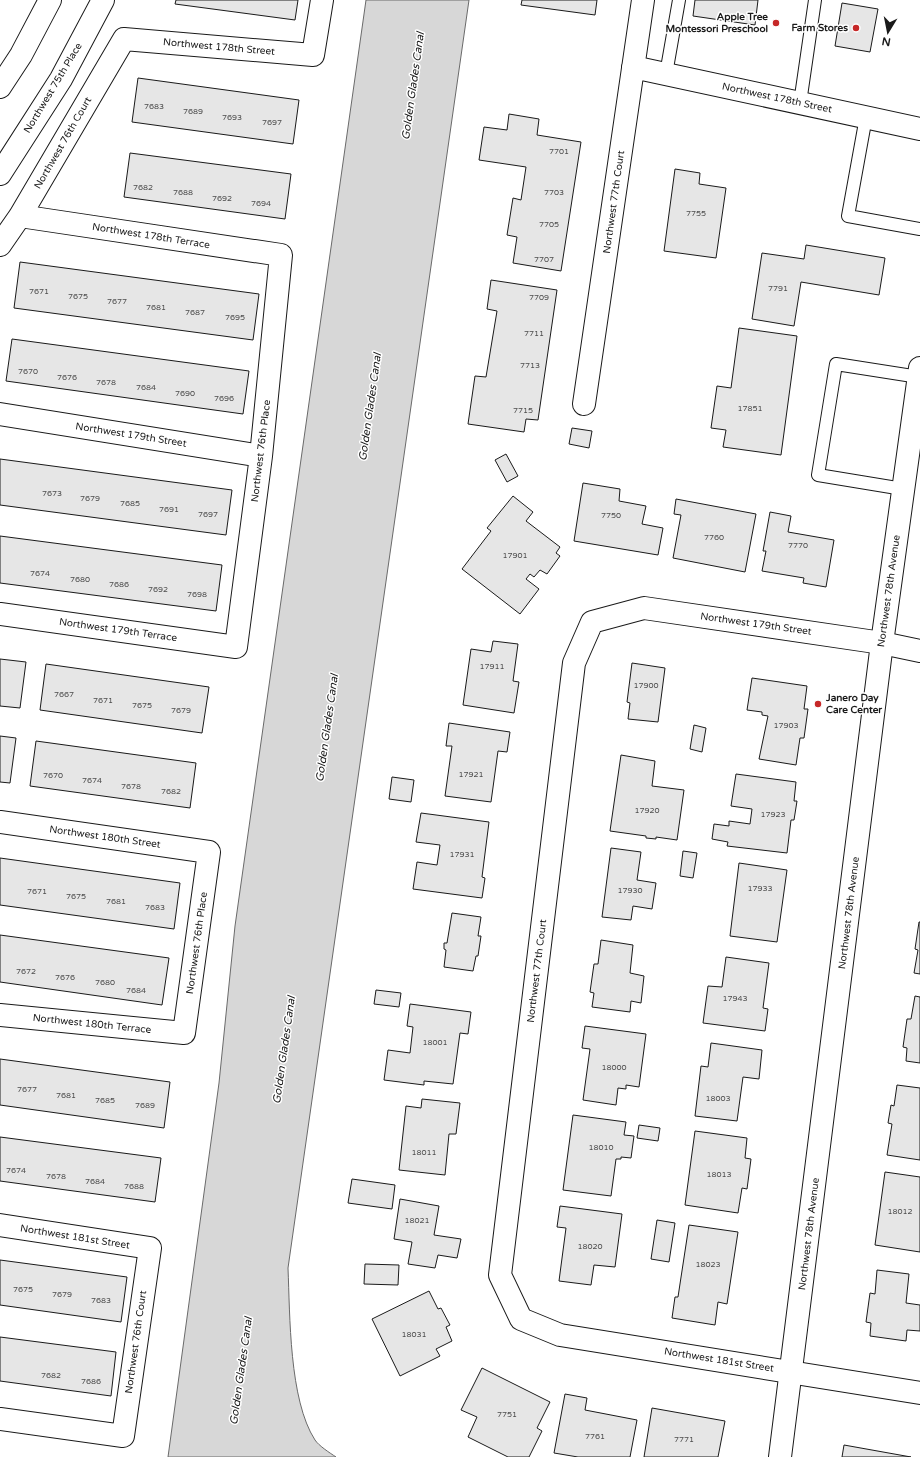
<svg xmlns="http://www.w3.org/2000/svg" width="920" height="1457" font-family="'Varela Round',sans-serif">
	<rect width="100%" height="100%" fill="#fff"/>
	<path fill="#d7d7d7" stroke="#6a6a6a" d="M366,0H469L288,1268C290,1315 289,1400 315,1440C319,1446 330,1453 336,1457H168L219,1083L235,926Z"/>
	<path fill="#e6e6e6" stroke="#1a1a1a" d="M176,0H298L295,20L175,4Z
		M522,0H597L595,15L521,5Z
		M695,0H758L755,25L693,16Z
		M842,3L878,9L870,52L835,46Z
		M138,78L299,100L293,144L132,122Z
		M509,114L539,119L537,135L581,142L561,271L513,263L517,237L507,235L513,198L521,200L526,167L479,160L484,127L507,130Z
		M130,153L291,174L285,219L124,197Z
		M675,169L700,173L699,184L726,188L716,258L664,251Z
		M806,245L885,258L879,295L801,282L794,326L752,319L762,253L804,259Z
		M20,262L259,294L253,340L14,308Z
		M491,280L557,290L538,420L526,419L524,432L468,424L475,376L486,377L497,311L487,309Z
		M739,328L797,336L781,455L723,447L726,430L711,428L717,386L731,388Z
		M12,339L249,371L243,414L6,381Z
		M572,428L592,431L589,448L569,444Z
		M506,454L518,476L507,482L495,460Z
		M0,459L232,490L226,535L0,505Z
		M583,483L620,489L619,501L646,506L642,524L663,528L658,555L574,541Z
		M513,496L533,512L526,521L560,547L556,553L560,556L547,574L540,570L534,577L530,574L526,579L539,589L520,614L462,569L491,531L487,528Z
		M676,499L756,514L745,572L673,558L681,515L674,514Z
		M770,512L791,516L788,532L834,540L826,587L803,583L804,578L762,571L766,551H763Z
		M0,536L222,565L216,611L0,583Z
		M493,641L518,644L513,681L519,682L514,713L463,705L471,649L491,652Z
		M0,659L26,662L20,708L0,706Z
		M632,663L665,668L658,722L628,719L630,703L627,702Z
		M46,664L209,687L202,733L40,710Z
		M752,678L807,686L804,709H808L804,738H800L796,765L759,759L768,716L762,715V712L747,710Z
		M449,723L510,732L507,752L498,751L491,802L445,796L452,746H446Z
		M694,725L706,728L702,752L690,749Z
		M0,736L16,738L10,783L0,782Z
		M36,741L196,763L190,808L30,786Z
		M621,755L655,761L652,786L684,790L677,840L656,837V839L646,838V836L610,831Z
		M736,774L796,782L794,801H797L794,820H791L787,853L727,846L728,842L712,839L714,824L729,826V821L750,824L752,809L731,806Z
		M392,777L414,780L411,802L389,799Z
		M421,813L489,822L482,877L485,878L482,898L413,889L417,862L437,865L440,845L416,842Z
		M611,848L641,852L637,880L656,883L652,909L633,906L631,920L602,917Z
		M683,851L697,853L693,878L680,876Z
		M0,858L180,883L174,929L0,905Z
		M739,863L787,870L777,942L730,936Z
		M452,913L481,917L478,936H481L478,956H476L473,971L444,967L446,950L444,949V943H447Z
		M919,922H920V974L914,973L918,950L915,949Z
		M0,935L169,958L162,1005L0,982Z
		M601,940L633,945L630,973L644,976L641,1003L631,1001L630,1012L592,1007L594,993L590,992L594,964H598Z
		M726,957L769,963L763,1008L768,1009L765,1031L703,1023L708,986L722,987Z
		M376,990L401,993L399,1007L374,1004Z
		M915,996L920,997V1063L906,1061L907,1048L903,1047L907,1019H911Z
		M410,1004L471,1012L468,1034L460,1033L453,1084L424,1081V1085L384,1080L388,1050L410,1053L413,1027L407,1026Z
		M585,1026L646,1034L639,1087L626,1085V1089L618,1088L616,1105L583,1100L590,1049L582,1048Z
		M711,1043L762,1050L759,1079L743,1077L737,1121L695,1116L701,1066L708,1067Z
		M0,1059L170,1082L164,1128L0,1105Z
		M897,1085L920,1088V1160L887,1155L892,1124L888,1123L891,1105L894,1106Z
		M422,1099L460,1103L456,1134H449L445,1175L399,1170L406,1106L421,1108Z
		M573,1115L626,1122L624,1135L634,1136L631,1158L621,1157V1159H616L611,1196L563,1190Z
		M639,1125L660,1128L658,1141L637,1138Z
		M695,1131L747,1138L745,1158L751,1159L747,1189L742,1188L738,1213L685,1205Z
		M0,1137L161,1158L155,1202L0,1181Z
		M885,1172L920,1177V1252L875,1245Z
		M352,1179L395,1185L392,1209L348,1203Z
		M400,1199L439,1206L434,1235L461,1239L457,1258L438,1255L435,1268L408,1264L412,1242L394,1239Z
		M560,1206L622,1214L615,1267L594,1265L591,1285L559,1281L566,1228L557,1227Z
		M657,1220L675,1223L669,1262L651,1259Z
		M689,1225L738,1232L727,1304L718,1302L715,1325L672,1318L675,1297H678Z
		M0,1260L127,1277L121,1322L0,1305Z
		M365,1264L399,1265L398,1285L364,1284Z
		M877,1270L909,1274L906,1303L920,1305V1331L907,1330L906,1341L870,1336L871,1323L866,1322L870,1293L875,1294Z
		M429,1291L438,1309L441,1308L450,1325L446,1327L452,1341L436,1349L440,1356L400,1376L372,1319Z
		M0,1337L116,1352L111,1396L0,1381Z
		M482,1368L550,1402L537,1428L542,1431L529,1457H508L468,1437L477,1417L461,1410Z
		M565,1394L587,1398L585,1410L637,1420L630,1457H578L554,1453Z
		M652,1408L725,1421L718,1457H644Z
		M844,1445L911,1457H842Z"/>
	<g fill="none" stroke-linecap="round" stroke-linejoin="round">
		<defs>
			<path id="lane" d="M666,74L679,0
				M800,103L815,0
				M866,117L848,216L920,229
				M903,489L818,475L836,364L919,377"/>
			<path id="street" d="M633,67L920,129
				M0,245L20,216L124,39L313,55L322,0
				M584,404L643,0
				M0,414L261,456
				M0,614L236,647L261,456L281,255L20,216
				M920,651L882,643L644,608L592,622L574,663L500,1275L521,1319L560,1335L920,1393
				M0,822L209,852L184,1033L0,1015
				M0,1225L150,1248L123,1436L0,1419"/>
			<path id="secondary" d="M0,87L21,55L50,0
				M0,174L61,79L103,0
				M780,1457L882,643L920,368"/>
		</defs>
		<use href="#lane" stroke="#1a1a1a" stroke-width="14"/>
		<use href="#street" stroke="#1a1a1a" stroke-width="24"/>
		<use href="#secondary" stroke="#1a1a1a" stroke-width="24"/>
		<use href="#lane" stroke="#fff" stroke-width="12"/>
		<use href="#street" stroke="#fff" stroke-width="22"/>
		<use href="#secondary" stroke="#fff" stroke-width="22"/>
	</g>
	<g fill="#c62828" stroke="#fff" stroke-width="1.5">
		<circle cx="776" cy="23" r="4"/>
		<circle cx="856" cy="28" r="4"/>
		<circle cx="818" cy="704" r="4"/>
	</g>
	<g text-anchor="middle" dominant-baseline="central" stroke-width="3" stroke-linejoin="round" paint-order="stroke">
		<g font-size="8" fill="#4d4d4d">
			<text x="154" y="106">7683</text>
			<text x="193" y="111">7689</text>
			<text x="232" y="117">7693</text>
			<text x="272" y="122">7697</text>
			<text x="559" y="151">7701</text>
			<text x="143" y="187">7682</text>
			<text x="183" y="192">7688</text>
			<text x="554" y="192">7703</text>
			<text x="222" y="198">7692</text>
			<text x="261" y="203">7694</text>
			<text x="696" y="213">7755</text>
			<text x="549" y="224">7705</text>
			<text x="544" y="259">7707</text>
			<text x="778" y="288">7791</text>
			<text x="39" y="291">7671</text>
			<text x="78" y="296">7675</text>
			<text x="539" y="297">7709</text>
			<text x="117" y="301">7677</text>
			<text x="156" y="307">7681</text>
			<text x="195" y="312">7687</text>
			<text x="235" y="317">7695</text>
			<text x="534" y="333">7711</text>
			<text x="530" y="365">7713</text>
			<text x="28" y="371">7670</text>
			<text x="67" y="377">7676</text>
			<text x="106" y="382">7678</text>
			<text x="146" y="387">7684</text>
			<text x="185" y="393">7690</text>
			<text x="224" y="398">7696</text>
			<text x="750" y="408">17851</text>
			<text x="523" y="410">7715</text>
			<text x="52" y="493">7673</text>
			<text x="90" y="498">7679</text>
			<text x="130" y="503">7685</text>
			<text x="169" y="509">7691</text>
			<text x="208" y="514">7697</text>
			<text x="611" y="515">7750</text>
			<text x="714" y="537">7760</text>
			<text x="798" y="545">7770</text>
			<text x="515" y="555">17901</text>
			<text x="40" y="573">7674</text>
			<text x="80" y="579">7680</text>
			<text x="119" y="584">7686</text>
			<text x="158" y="589">7692</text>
			<text x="197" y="594">7698</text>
			<text x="492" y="666">17911</text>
			<text x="646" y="685">17900</text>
			<text x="64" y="694">7667</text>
			<text x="103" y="700">7671</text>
			<text x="142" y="705">7675</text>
			<text x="181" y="710">7679</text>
			<text x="786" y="725">17903</text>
			<text x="471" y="774">17921</text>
			<text x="53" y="775">7670</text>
			<text x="92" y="780">7674</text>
			<text x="131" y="786">7678</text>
			<text x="171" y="791">7682</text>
			<text x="647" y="810">17920</text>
			<text x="773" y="814">17923</text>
			<text x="462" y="854">17931</text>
			<text x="760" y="888">17933</text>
			<text x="630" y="890">17930</text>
			<text x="37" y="891">7671</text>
			<text x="76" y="896">7675</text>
			<text x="116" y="901">7681</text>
			<text x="155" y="907">7683</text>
			<text x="26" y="971">7672</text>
			<text x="65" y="977">7676</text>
			<text x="105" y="982">7680</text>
			<text x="136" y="990">7684</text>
			<text x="735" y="998">17943</text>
			<text x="435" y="1042">18001</text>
			<text x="614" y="1067">18000</text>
			<text x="27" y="1089">7677</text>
			<text x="66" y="1095">7681</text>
			<text x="718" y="1098">18003</text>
			<text x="105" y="1100">7685</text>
			<text x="145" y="1105">7689</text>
			<text x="601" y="1147">18010</text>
			<text x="424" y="1152">18011</text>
			<text x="16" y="1170">7674</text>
			<text x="719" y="1174">18013</text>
			<text x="56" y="1176">7678</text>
			<text x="95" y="1181">7684</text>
			<text x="134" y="1186">7688</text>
			<text x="900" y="1211">18012</text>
			<text x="417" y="1220">18021</text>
			<text x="590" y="1246">18020</text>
			<text x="708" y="1264">18023</text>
			<text x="23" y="1289">7675</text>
			<text x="62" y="1294">7679</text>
			<text x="101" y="1300">7683</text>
			<text x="414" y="1334">18031</text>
			<text x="51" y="1375">7682</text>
			<text x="91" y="1381">7686</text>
			<text x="507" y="1414">7751</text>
			<text x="595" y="1436">7761</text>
			<text x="684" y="1439">7771</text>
		</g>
		<g font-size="10" font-weight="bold" fill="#1a1a1a" stroke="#fff" text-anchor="end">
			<text x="768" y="17">Apple Tree<tspan x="768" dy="12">Montessori Preschool</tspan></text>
			<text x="848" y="28">Farm Stores</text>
			<text x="826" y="698" text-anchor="start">Janero Day<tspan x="826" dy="12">Care Center</tspan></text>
		</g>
		<g font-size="10" fill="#1a1a1a" stroke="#fff">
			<text transform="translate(219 47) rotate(5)">Northwest 178th Street</text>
			<text transform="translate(53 88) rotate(-59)">Northwest 75th Place</text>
			<text transform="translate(777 98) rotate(12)">Northwest 178th Street</text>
			<text transform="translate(63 143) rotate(-60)">Northwest 76th Court</text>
			<text transform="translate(614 202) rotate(-82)">Northwest 77th Court</text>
			<text transform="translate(151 236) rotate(9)">Northwest 178th Terrace</text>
			<text transform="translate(131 435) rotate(9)">Northwest 179th Street</text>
			<text transform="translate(261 451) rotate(-83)">Northwest 76th Place</text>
			<text transform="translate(889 591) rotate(-82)">Northwest 78th Avenue</text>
			<text transform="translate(756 624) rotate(8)">Northwest 179th Street</text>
			<text transform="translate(118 630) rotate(8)">Northwest 179th Terrace</text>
			<text transform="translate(105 837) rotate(8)">Northwest 180th Street</text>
			<text transform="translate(849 913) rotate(-83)">Northwest 78th Avenue</text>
			<text transform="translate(197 943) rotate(-82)">Northwest 76th Place</text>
			<text transform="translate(537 971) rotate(-83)">Northwest 77th Court</text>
			<text transform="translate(92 1024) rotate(6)">Northwest 180th Terrace</text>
			<text transform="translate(809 1234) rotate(-83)">Northwest 78th Avenue</text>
			<text transform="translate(75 1237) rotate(9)">Northwest 181st Street</text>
			<text transform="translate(136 1342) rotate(-82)">Northwest 76th Court</text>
			<text transform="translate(719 1360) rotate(9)">Northwest 181st Street</text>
		</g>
		<g font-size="11" font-style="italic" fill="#1a1a1a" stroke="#fff">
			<text transform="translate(413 86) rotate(-82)">Golden Glades Canal</text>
			<text transform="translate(370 407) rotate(-82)">Golden Glades Canal</text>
			<text transform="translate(327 728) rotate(-82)">Golden Glades Canal</text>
			<text transform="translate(284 1050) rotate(-82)">Golden Glades Canal</text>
			<text transform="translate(241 1371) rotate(-82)">Golden Glades Canal</text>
		</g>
	</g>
	<g transform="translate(888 32) rotate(190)" stroke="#ffffff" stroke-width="3" paint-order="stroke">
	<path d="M0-3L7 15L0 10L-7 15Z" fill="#1a1a1a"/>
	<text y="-6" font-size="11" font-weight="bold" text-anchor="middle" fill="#1a1a1a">N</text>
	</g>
</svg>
